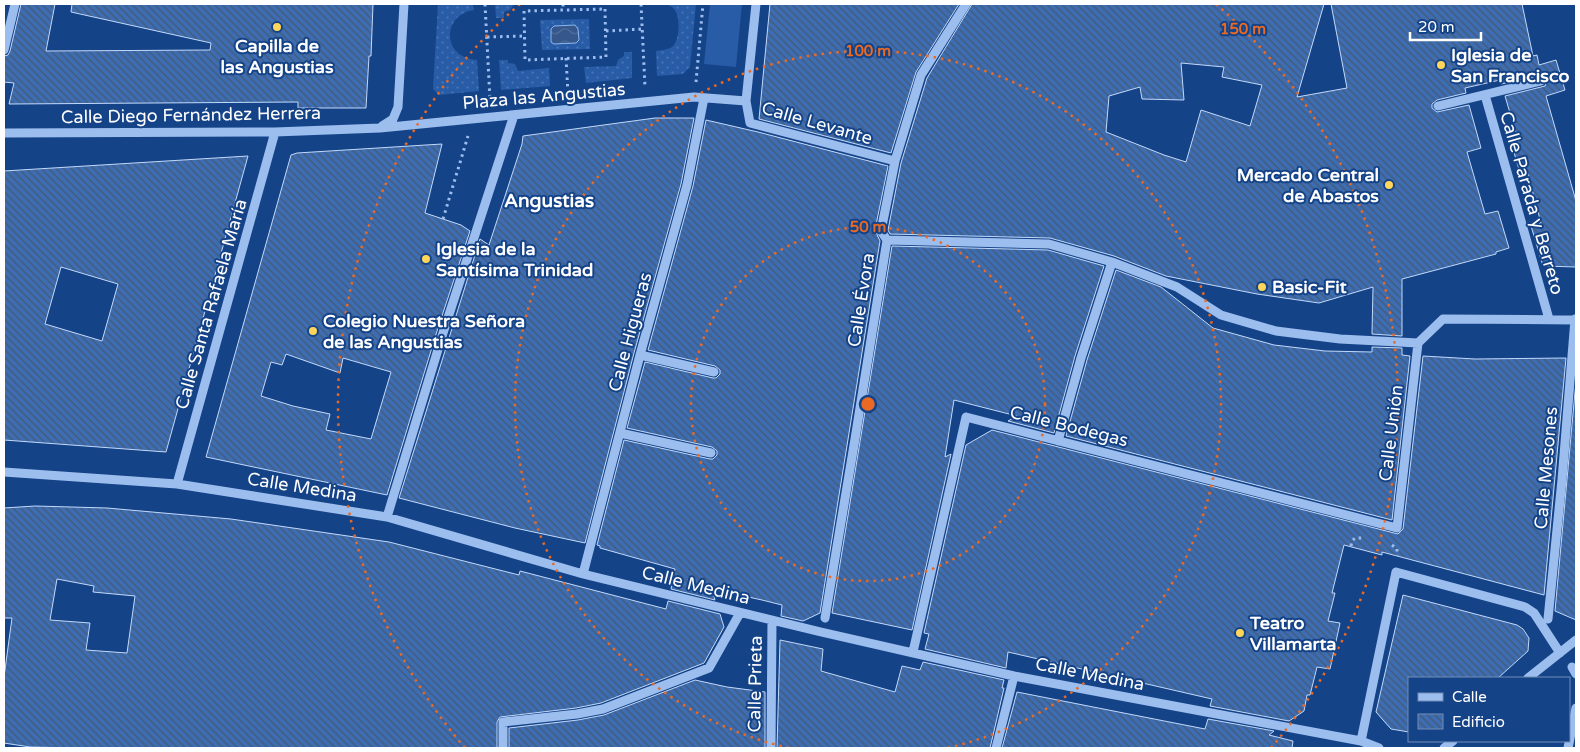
<svg xmlns="http://www.w3.org/2000/svg" width="1580" height="752" font-family="'Varela Round',sans-serif">
	<defs>
		<pattern id="grass-dots" width="8" height="8" patternUnits="userSpaceOnUse" patternTransform="scale(1.25)"><rect width="8" height="8" fill="#285ca7"/><path d="M2 2h.1M6 6h.1" fill="none" stroke="#4874b4" stroke-width="1.8" stroke-linecap="round"/></pattern>
		<pattern id="water-waves" width="16" height="10" patternUnits="userSpaceOnUse" patternTransform="scale(1.25)"><rect width="16" height="10" fill="#35578b"/><path d="M0 5q4-4 8 0t8 0" fill="none" stroke="#53709c"/></pattern>
		<pattern id="building-back-hatch" width="6" height="6" patternUnits="userSpaceOnUse" patternTransform="scale(1.25)"><rect width="6" height="6" fill="#3d6db2"/><path d="M-1 5l2 2M0 0l6 6M5-1l2 2" fill="none" stroke="#465975"/></pattern>
	</defs>
	<rect width="100%" height="100%" fill="#154388"/>
	<path fill="url(#grass-dots)" fill-rule="evenodd" d="M438,4H473L474,10C443,14 440,57 477,60L479,91L439,95L433,89Z
		M495,4H514L510,10L504,12V18H496Z
		M653,4H696L690,67L683,74L657,76L656,51C662,50 670,50 674,45C680,37 681,13 672,7C667,3 659,4 653,4Z
		M589,19L590,49L542,50L540,20ZM575,25L577,28L579,40L576,43L551,42V29L554,26Z
		M624,52H632V78L586,83L584,67L616,66L618,60L624,56Z
		M499,60H508V63L515,64L518,71L549,68L550,86L501,90Z"/>
	<path fill="#285ca7" d="M710,4H742L736,67L704,64Z"/>
	<path fill="url(#water-waves)" stroke="#8eb8f1" d="M575,25L578,29L579,40L576,43L554,44L551,42V29L554,26Z"/>
	<path fill="url(#building-back-hatch)" stroke="#c2d9fb" fill-rule="evenodd" d="M21,4H55L46,51L210,50L211,43L71,12L72,4H373L371,56H369L366,108H298V102L9,104L14,83L4,82V56L8,55L10,51Z
		M770,4H959L916,72L891,153L759,119Z
		M972,4H1324L1297,97L1347,88L1331,4H1522L1533,56L1537,55L1539,65L1556,60L1565,90L1546,96L1576,201V267L1543,266L1531,226L1541,223L1527,171L1520,173L1513,149L1520,147L1505,96L1545,86L1547,79L1542,75L1501,84L1500,80L1465,88L1466,93L1437,100L1432,104V108L1437,112L1469,105L1481,148L1467,152L1485,214L1498,211L1509,248L1496,252V254L1402,279V336L1372,334L1373,287L1319,303L1257,294L1166,276L1114,256L1050,238L890,234L888,230L901,163L927,78ZM1181,63L1224,67L1222,77L1262,85L1250,126L1201,110L1186,162L1164,155L1106,132L1109,96L1140,87L1142,99L1184,100Z
		M655,118H694L681,184L634,353L585,543L515,528L399,498L480,239L489,245L522,144L523,136Z
		M706,120L758,132L888,166L875,230L880,241L820,613L803,621L781,616L782,605L762,600L712,589L715,600L671,589L675,569L600,548V546L597,545L624,440L710,459H713L717,455V451L712,447L627,428L645,362L713,378H716L720,374V370L715,366L648,350L693,186Z
		M442,144L425,213L461,225L470,231L437,331L387,495L206,457L291,155L297,153ZM286,354L340,373L343,358L391,372L371,439L326,430L330,414L293,406L261,396L271,362L282,365Z
		M248,156L166,452L4,440V171ZM61,267L118,284L102,341L45,324Z
		M892,246L1048,250L1104,266L1075,356L1054,433L1008,421L1017,416L954,400L945,457L951,454L912,630L832,613Z
		M1116,270L1161,287L1213,328L1274,345L1325,351L1372,352V347L1402,348V355L1410,356L1392,520L1066,436L1087,360Z
		M1423,356L1475,359L1566,358L1544,595L1382,552V555L1344,545L1332,593H1335L1328,621L1340,623L1330,669L1317,667L1310,695H1307L1304,711L1289,721L1210,706L1212,699L1008,652L1006,668L925,649L929,634L924,633L966,445L992,430L1398,534L1403,529Z
		M1576,381V620L1555,611Z
		M35,506L107,508L231,519L389,542L519,575L520,571L666,609L668,601L720,614L724,627L704,663L601,703L576,708L500,717L497,722V748H75L30,747L4,743V677L12,618H4V508ZM57,579L94,586L93,592L135,596L127,653L86,650L90,623L50,620Z
		M1403,595L1517,625L1523,629L1529,638L1528,651L1498,678H1409V732L1391,729L1376,712Z
		M780,640L823,649L821,671L895,692L902,666L920,670L923,662L1004,680L1002,688H1004L990,748H777Z
		M695,680L727,687L765,692V748H509V728L578,720L604,715Z
		M1017,692L1205,729L1208,719L1274,731L1269,735L1293,741L1292,748H1002Z"/>
	<g fill="none" stroke-linecap="round" stroke-linejoin="round">
		<path stroke="#9cbeef" stroke-width="3" stroke-dasharray="2.5 4" stroke-linecap="butt" d="M485,4L490,100
			M563,4V10
			M641,4L645,87
			M605,9L606,57L525,60L524,11Z
			M606,31L643,29
			M487,37L525,36
			M566,58L568,94
			M696,82L703,4
			M443,219L468,136
			M1392,545L1397,549V556
			M1351,546L1352,541L1355,538H1362"/>
		<path stroke="#9cbeef" stroke-width="9" d="M4,50L15,4
			M1485,95L1549,319
			M746,101L750,123L895,161
			M1438,106L1541,81
			M382,126L393,119L398,107L404,4
			M4,133L275,132L380,128L694,97L746,101L756,4
			M887,240L1049,244L1112,262L1177,287L1221,315L1276,331L1340,339L1418,343L1443,319L1576,320
			M640,355L714,372
			M620,433L711,453
			M1058,441L1081,358L1112,262
			M4,472L177,484L387,517L583,574L821,632L1014,676L1361,741L1379,748
			M177,484L275,132
			M387,517L443,333L514,115
			M583,574L640,355L687,185L704,98
			M825,618L855,439L887,240L881,231L895,161L921,75L966,4
			M1548,619L1562,480L1575,319
			M913,652L966,417L1397,528L1418,343
			M1572,667L1576,674
			M1528,678L1576,640
			M1361,741L1396,572L1525,607L1534,613L1560,653
			M503,748V722L577,714L603,709L709,668L740,613
			M771,748L772,620
			M996,748L1014,676
			M1444,748L1453,741
			M1568,748L1576,708"/>
	</g>
	<g fill="none" stroke="#ea6a24" stroke-width="2.5" stroke-dasharray="2.5 5">
		<circle cx="868" cy="404" r="177"/>
		<path d="M789 748A353 353 0 1 1 947 748"/>
		<path d="M465 748A530 530 0 0 1 520 4M1216 4A530 530 0 0 1 1271 748"/>
	</g>
	<g fill="#ffd659" stroke="#154388" stroke-width="2">
		<circle cx="277" cy="27" r="5"/>
		<circle cx="1441" cy="65" r="5"/>
		<circle cx="1389" cy="185" r="5"/>
		<circle cx="426" cy="259" r="5"/>
		<circle cx="1262" cy="287" r="5"/>
		<circle cx="313" cy="331" r="5"/>
		<circle cx="1240" cy="633" r="5"/>
	</g>
	<g text-anchor="middle" dominant-baseline="central" stroke-width="4" stroke-linejoin="round" paint-order="stroke">
		<g font-size="18" font-weight="bold" fill="#fff" stroke="#154388" text-anchor="start">
			<text x="277" y="46" text-anchor="middle">Capilla de<tspan x="277" dy="21">las Angustias</tspan></text>
			<text x="1451" y="55">Iglesia de<tspan x="1451" dy="21">San Francisco</tspan></text>
			<text x="1379" y="175" text-anchor="end">Mercado Central<tspan x="1379" dy="21">de Abastos</tspan></text>
			<text x="436" y="249">Iglesia de la<tspan x="436" dy="21">Santísima Trinidad</tspan></text>
			<text x="1272" y="287">Basic-Fit</text>
			<text x="323" y="321">Colegio Nuestra Señora<tspan x="323" dy="21">de las Angustias</tspan></text>
			<text x="1250" y="623">Teatro<tspan x="1250" dy="21">Villamarta</tspan></text>
		</g>
		<g font-size="18" fill="#fff" stroke="#154388">
			<text transform="translate(544 96) rotate(-5)">Plaza las Angustias</text>
			<text transform="translate(191 115) rotate(-1)">Calle Diego Fernández Herrera</text>
			<text transform="translate(817 123) rotate(16)">Calle Levante</text>
			<text transform="translate(1532 203) rotate(74)">Calle Parada y Berreto</text>
			<text transform="translate(861 300) rotate(-81)">Calle Évora</text>
			<text transform="translate(211 304) rotate(-74)">Calle Santa Rafaela María</text>
			<text transform="translate(630 332) rotate(-75)">Calle Higueras</text>
			<text transform="translate(1069 426) rotate(14)">Calle Bodegas</text>
			<text transform="translate(1391 433) rotate(-83)">Calle Unión</text>
			<text transform="translate(1546 468) rotate(-85)">Calle Mesones</text>
			<text transform="translate(302 487) rotate(9)">Calle Medina</text>
			<text transform="translate(696 585) rotate(14)">Calle Medina</text>
			<text transform="translate(1090 674) rotate(11)">Calle Medina</text>
			<text transform="translate(755 684) rotate(-89)">Calle Prieta</text>
		</g>
		<g font-size="19" font-weight="bold" fill="#fff" stroke="#154388">
			<text x="549" y="201">Angustias</text>
		</g>
	</g>
	<circle cx="868" cy="404" r="8" fill="#ea6a24" stroke="#154388" stroke-width="2.5"/>
	<g font-size="15" text-anchor="middle" font-weight="bold" fill="#ea6a24" stroke="#154388" stroke-width="4" stroke-linejoin="round" paint-order="stroke">
		<text x="1243" y="34">150 m</text>
		<text x="868" y="56">100 m</text>
		<text x="868" y="232">50 m</text>
	</g>
	<rect width="1580" height="752" fill="none" stroke="#ffffff" stroke-width="10"/>
	<rect x="1408" y="677" width="162" height="65" fill="#154388" stroke="#738eb8"/>
	<rect x="1418" y="693" width="25" height="8" fill="#9cbeef" stroke="#738eb8"/>
	<text x="1452" y="702" font-size="15" fill="#ffffff">Calle</text>
	<rect x="1418" y="714" width="25" height="15" fill="url(#building-back-hatch)" stroke="#738eb8"/>
	<text x="1452" y="727" font-size="15" fill="#ffffff">Edificio</text>
	<path d="M1410 32v8h71v-8" fill="none" stroke="#ffffff" stroke-width="2.5"/>
	<text x="1418" y="32" font-size="15" fill="#ffffff" stroke="#154388" stroke-width="4" paint-order="stroke">20 m</text>
</svg>
